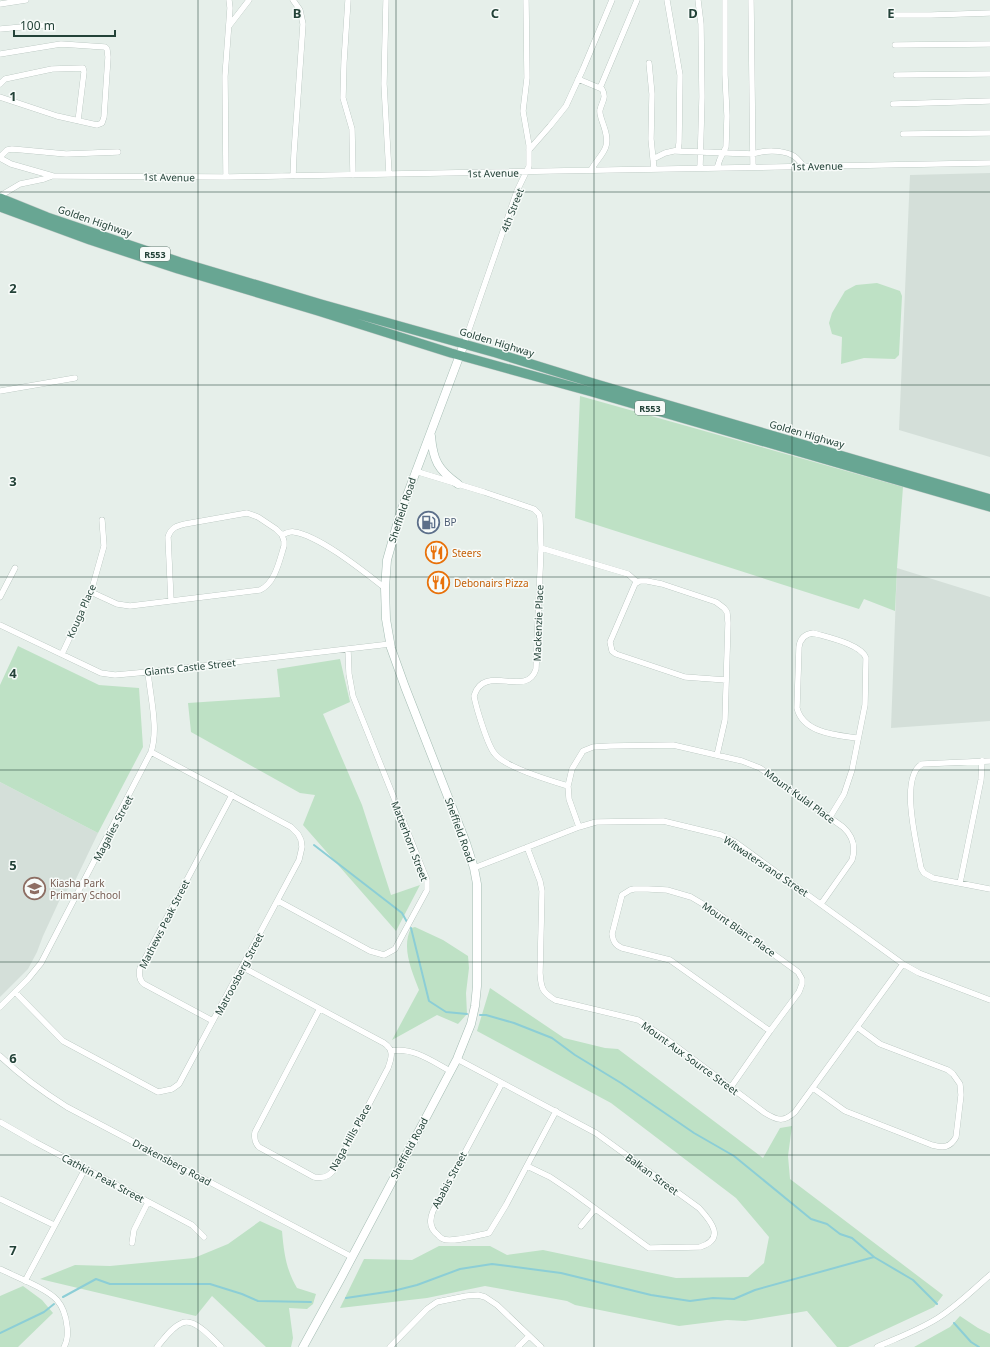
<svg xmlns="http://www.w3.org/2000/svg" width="990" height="1347" font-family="'Noto Sans',sans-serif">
	<rect width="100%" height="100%" fill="#e6efea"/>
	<path fill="#d4dfd9" d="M990,173V457L899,430L910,175Z
		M897,568L990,597V721L891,728Z
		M0,782L98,833L75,881L61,897L43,936L37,952L28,969L0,997Z"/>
	<path fill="#bee1c5" d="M877,283L900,291L902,296L899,355L895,359L864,358L841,364L842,337L832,334L829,323L832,313L845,291L856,285Z
		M580,396L903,487L897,568L895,611L864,599L859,609L575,518Z
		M18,646L99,685L139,688L143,747L98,833L0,782V685Z
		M340,659L350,702L323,714L362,805L391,895L420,885L396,931L303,825L315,795L300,793L191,732L188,703L280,697L277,669Z
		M415,927L443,940L468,956L469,968L466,993L467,1014L458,1024L437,1015L392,1040L419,990C412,971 401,948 411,928Z
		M490,988L564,1038L605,1048L618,1049L763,1158L780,1128L792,1126L788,1156L790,1179L943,1295L934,1307L848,1347H837L807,1311L745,1321L727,1320L679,1326L575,1305L567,1301L485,1286L427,1298L340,1308L364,1259L412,1260L439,1246H490L507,1255L543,1250L676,1278L748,1277L764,1263L769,1237L736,1198L611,1103L477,1031Z
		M260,1221L282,1231C284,1253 286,1269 297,1288L316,1294L313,1304L307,1309L289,1308L293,1338L291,1347H266L212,1296L196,1316L40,1279L75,1265L110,1266L194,1258L228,1244Z
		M23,1286L42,1300L53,1313L18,1347H0V1296Z
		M960,1316L978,1328L990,1334V1347H914L950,1327Z"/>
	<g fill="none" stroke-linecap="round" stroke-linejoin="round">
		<path stroke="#8cced6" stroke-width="2" d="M314,845L402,913L407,922
			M411,928L429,1001L446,1012L467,1014
			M480,1015H486L514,1023L552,1038L575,1055L621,1083L694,1133L734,1156L811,1219L827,1224L840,1234L852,1238L874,1257
			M63,1297L96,1279L110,1284H210L242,1294L258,1301L311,1302
			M346,1298L393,1291L417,1285L460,1269L492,1264L561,1273L651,1295L690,1301L713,1298L734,1299L755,1290L874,1257L913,1280L937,1304
			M954,1323L971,1342L979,1347
			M0,1333L44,1312L54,1304"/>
		<defs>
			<path id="street" d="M293,0L300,10L303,24L294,153L293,176
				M348,0L344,62L343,98L352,129L353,175
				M386,0L384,84L389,174
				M698,0L701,24L702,97L700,168
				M751,0L753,167
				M0,4L26,0
				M894,15H931L990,13
				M229,26L249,0
				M0,29L44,25
				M895,45L990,44
				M0,54L61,44L105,47L107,49L108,57L104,117L102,123L97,125L57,116L0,97
				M649,63L652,94L651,139L654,169
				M896,75L990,74
				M578,79L602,89C607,98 602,101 600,110C598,117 610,133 606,146C604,154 595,162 591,170
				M0,84L5,79L52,69L83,68L84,72L78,121
				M600,88L637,0
				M893,104L990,101
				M903,134L990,133
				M529,150L550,126L566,106L583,69L612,0
				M675,151L753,154C764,150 782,150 792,155C797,157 801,163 804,167
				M0,157L7,150L12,149L66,154L118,152
				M0,158L11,164L53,176L226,177L990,163
				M653,159L665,153L678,150L679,143L680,75L667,0
				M717,168L720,159L726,147L727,116L725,75V0
				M226,177L225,76L230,8L229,0
				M0,196L20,184L44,179L52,176
				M464,344L517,191L529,166V145L523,111L527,78L526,0
				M0,391L75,378
				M415,471L484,492L534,509L539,514L540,518L541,548L536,669C527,699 484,662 474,696C476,707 488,747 495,754C505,767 551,781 568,786
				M282,535C286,533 290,531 294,532C320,536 363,571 385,588
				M541,548L628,574L637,582
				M91,592L117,604L130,606L260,590C275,583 279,562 284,546V541L282,535L276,529L258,517L247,513L185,524C176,526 171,528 168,537L171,601
				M0,597L15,568
				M0,625L101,673L115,675L148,672L390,644
				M62,654L91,592L104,546L102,520
				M717,755L725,720L728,623L727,612L724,608L716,602L662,584L647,581H640L635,584L610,642L612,651L616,654L685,677L726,680
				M990,761L922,764C899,777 917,845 921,868L924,873L933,878L990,889
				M830,817L844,794L852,770L865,705L866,658C861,644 826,637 813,633C805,634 800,639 799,647L797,708C803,733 836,735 857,738
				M579,827L569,799L568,786L572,769L583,751L593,747L610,746L673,745L742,761L760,768L843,827C853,836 856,847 852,860L821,904
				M527,847L540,881L542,891L540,973C541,988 542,992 555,1000L638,1020L661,1035L765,1113C778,1121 784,1122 795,1112L903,964
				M474,868L579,827L596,822L663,821L721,835L735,842L903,964L919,973L990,1000
				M960,883L981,780L982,761
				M278,901L370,951L384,955L395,949L427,890V880L425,875L353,696L349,674L348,650
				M242,967L384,1043C394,1050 392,1057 388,1068L337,1165C331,1175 326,1179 314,1177L259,1147C255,1143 254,1138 255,1132L319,1010
				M15,992L63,1041L158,1092L172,1089L179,1084L299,860L302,847L301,840L298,834L291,827L151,752
				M0,1007L28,979L41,963L151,752C159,729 150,696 148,672
				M213,1021L144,984C139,980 139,973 140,968L232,795
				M391,1051C413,1047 432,1061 450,1071
				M0,1056C21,1076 43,1092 67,1107L352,1257
				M457,1059L596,1133L699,1208C711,1221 726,1239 700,1247L649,1248L571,1191L550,1177L527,1166
				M502,1083L440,1199C432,1210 425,1225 438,1235C439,1237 441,1238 443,1239C452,1243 479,1235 489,1233L506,1205L556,1111
				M731,1087L770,1031L799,992L802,984V979L798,972L713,910L691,897L667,890L648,889H634L630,890L622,895L612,934C613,941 615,945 622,948L670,960L770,1031
				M813,1088L845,1111L932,1145C943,1148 950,1148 956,1137L961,1095L960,1084L953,1074L948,1070L880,1044L857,1027
				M0,1122L35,1142L192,1225L204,1237
				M0,1199L54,1225
				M581,1226L595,1209
				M132,1243L134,1230L148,1202
				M0,1269C16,1277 46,1288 57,1300C63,1307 66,1317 67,1326C68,1334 68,1340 64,1347
				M25,1281L85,1169
				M157,1347C164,1339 172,1327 182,1323C194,1317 213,1339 221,1347
				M390,1347L427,1309L437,1302L466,1296L478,1295L485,1297L497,1305L541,1347
				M518,1347L529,1336
				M877,1347C897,1338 919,1330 938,1318C957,1306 973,1290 990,1275"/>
			<path id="secondary" d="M431,436C433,460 438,470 458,484
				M303,1347L341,1278L457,1059L471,1024L475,1006L477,986V884L474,868L466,843L405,687L391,648L386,619L385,588L387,560L400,514L464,344"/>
			<path id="primary" d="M0,198L47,217L180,262L321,304L496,353L593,383L990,499
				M0,207L90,240L178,269L318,311L451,353L592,392L990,507"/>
		</defs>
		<use href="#street" stroke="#a8b8b1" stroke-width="6"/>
		<use href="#secondary" stroke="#a3bbb2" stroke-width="9"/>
		<use href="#primary" stroke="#c1cac7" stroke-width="10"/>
		<use href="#street" stroke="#fff" stroke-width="5.5"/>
		<use href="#secondary" stroke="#fff" stroke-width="8"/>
		<use href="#primary" stroke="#68a693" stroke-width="9"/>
	</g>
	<path fill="none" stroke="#234238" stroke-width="1" stroke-opacity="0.55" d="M198,0V1347M396,0V1347M594,0V1347M792,0V1347M0,192H990M0,385H990M0,577H990M0,770H990M0,962H990M0,1155H990"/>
	<defs>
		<symbol id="fuel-ring" viewBox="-11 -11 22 22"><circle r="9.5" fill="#f7fbf9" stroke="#5c6f8a" stroke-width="1.5"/><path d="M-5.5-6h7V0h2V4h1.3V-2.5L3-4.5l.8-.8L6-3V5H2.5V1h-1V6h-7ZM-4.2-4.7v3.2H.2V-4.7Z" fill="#5c6f8a"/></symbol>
		<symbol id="restaurant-ring" viewBox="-11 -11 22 22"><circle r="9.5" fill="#f7fbf9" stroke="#e8710a" stroke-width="1.5"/><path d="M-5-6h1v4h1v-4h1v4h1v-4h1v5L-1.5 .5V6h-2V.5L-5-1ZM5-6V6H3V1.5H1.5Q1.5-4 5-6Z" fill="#e8710a"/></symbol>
		<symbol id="school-ring" viewBox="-11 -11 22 22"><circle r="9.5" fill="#f7fbf9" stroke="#8d6e63" stroke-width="1.5"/><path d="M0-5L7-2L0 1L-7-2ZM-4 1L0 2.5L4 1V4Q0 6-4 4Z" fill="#8d6e63"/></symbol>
	</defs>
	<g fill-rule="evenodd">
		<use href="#fuel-ring" x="416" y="510" width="25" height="25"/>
		<use href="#restaurant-ring" x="424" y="540" width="25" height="25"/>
		<use href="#restaurant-ring" x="426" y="570" width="25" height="25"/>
		<use href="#school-ring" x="22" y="876" width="25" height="25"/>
	</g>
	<g text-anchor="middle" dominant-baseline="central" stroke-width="3" stroke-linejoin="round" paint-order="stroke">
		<g fill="#f7fbf9" stroke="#637a72" stroke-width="1">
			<rect x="140" y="247" width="30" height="14" rx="3"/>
			<rect x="635" y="401" width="30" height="14" rx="3"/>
		</g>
		<g font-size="9" font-weight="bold" fill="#234238">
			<text x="155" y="254">R553</text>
			<text x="650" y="408">R553</text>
		</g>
		<g font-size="10" fill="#234238" stroke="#f7fbf9">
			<text transform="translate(817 166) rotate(-1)">1st Avenue</text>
			<text transform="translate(493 173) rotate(-1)">1st Avenue</text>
			<text transform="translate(169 177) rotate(1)">1st Avenue</text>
			<text transform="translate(512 210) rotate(-69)">4th Street</text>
			<text transform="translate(95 221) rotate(19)">Golden Highway</text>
			<text transform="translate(497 342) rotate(17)">Golden Highway</text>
			<text transform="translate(807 434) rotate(16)">Golden Highway</text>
			<text transform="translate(402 510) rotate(-72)">Sheffield Road</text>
			<text transform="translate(81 611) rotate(-66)">Kouga Place</text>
			<text transform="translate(538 623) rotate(-88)">Mackenzie Place</text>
			<text transform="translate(190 667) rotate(-6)">Giants Castle Street</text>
			<text transform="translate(800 796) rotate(36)">Mount Kulal Place</text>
			<text transform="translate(113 828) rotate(-62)">Magalies Street</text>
			<text transform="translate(460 830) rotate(70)">Sheffield Road</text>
			<text transform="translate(410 841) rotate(69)">Matterhorn Street</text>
			<text transform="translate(766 866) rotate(34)">Witwatersrand Street</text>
			<text transform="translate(164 924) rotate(-63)">Mathews Peak Street</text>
			<text transform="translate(739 929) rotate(35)">Mount Blanc Place</text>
			<text transform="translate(239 974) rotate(-62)">Matroosberg Street</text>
			<text transform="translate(690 1058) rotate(36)">Mount Aux Source Street</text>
			<text transform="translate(350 1137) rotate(-61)">Naga Hills Place</text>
			<text transform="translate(409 1148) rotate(-62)">Sheffield Road</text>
			<text transform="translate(172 1162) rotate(28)">Drakensberg Road</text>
			<text transform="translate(652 1174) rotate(36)">Balkan Street</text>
			<text transform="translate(103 1178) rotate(28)">Cathkin Peak Street</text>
			<text transform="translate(449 1180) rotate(-62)">Ababis Street</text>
		</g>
		<g font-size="10" fill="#4e5e75" stroke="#f7fbf9" text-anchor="start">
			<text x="444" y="522">BP</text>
		</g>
		<g font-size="10" fill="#c56008" stroke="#f7fbf9" text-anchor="start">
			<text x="452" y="553">Steers</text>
			<text x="454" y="583">Debonairs Pizza</text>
		</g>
		<g font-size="10" fill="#785e54" stroke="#f7fbf9" text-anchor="start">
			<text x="50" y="883">Kiasha Park<tspan x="50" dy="12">Primary School</tspan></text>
		</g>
	</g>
	<g font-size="13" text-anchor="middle" font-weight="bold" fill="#234238" stroke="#f7fbf9" stroke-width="3" stroke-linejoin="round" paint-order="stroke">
		<text x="297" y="18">B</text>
		<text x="495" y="18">C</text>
		<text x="693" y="18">D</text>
		<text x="891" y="18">E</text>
		<text x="13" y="101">1</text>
		<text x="13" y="293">2</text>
		<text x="13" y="486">3</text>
		<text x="13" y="678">4</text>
		<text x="13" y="870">5</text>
		<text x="13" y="1063">6</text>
		<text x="13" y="1255">7</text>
	</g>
	<path d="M14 30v6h101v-6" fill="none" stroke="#234238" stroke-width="2"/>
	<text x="20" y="30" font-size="12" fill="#234238" stroke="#f7fbf9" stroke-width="3" paint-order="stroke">100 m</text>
</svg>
